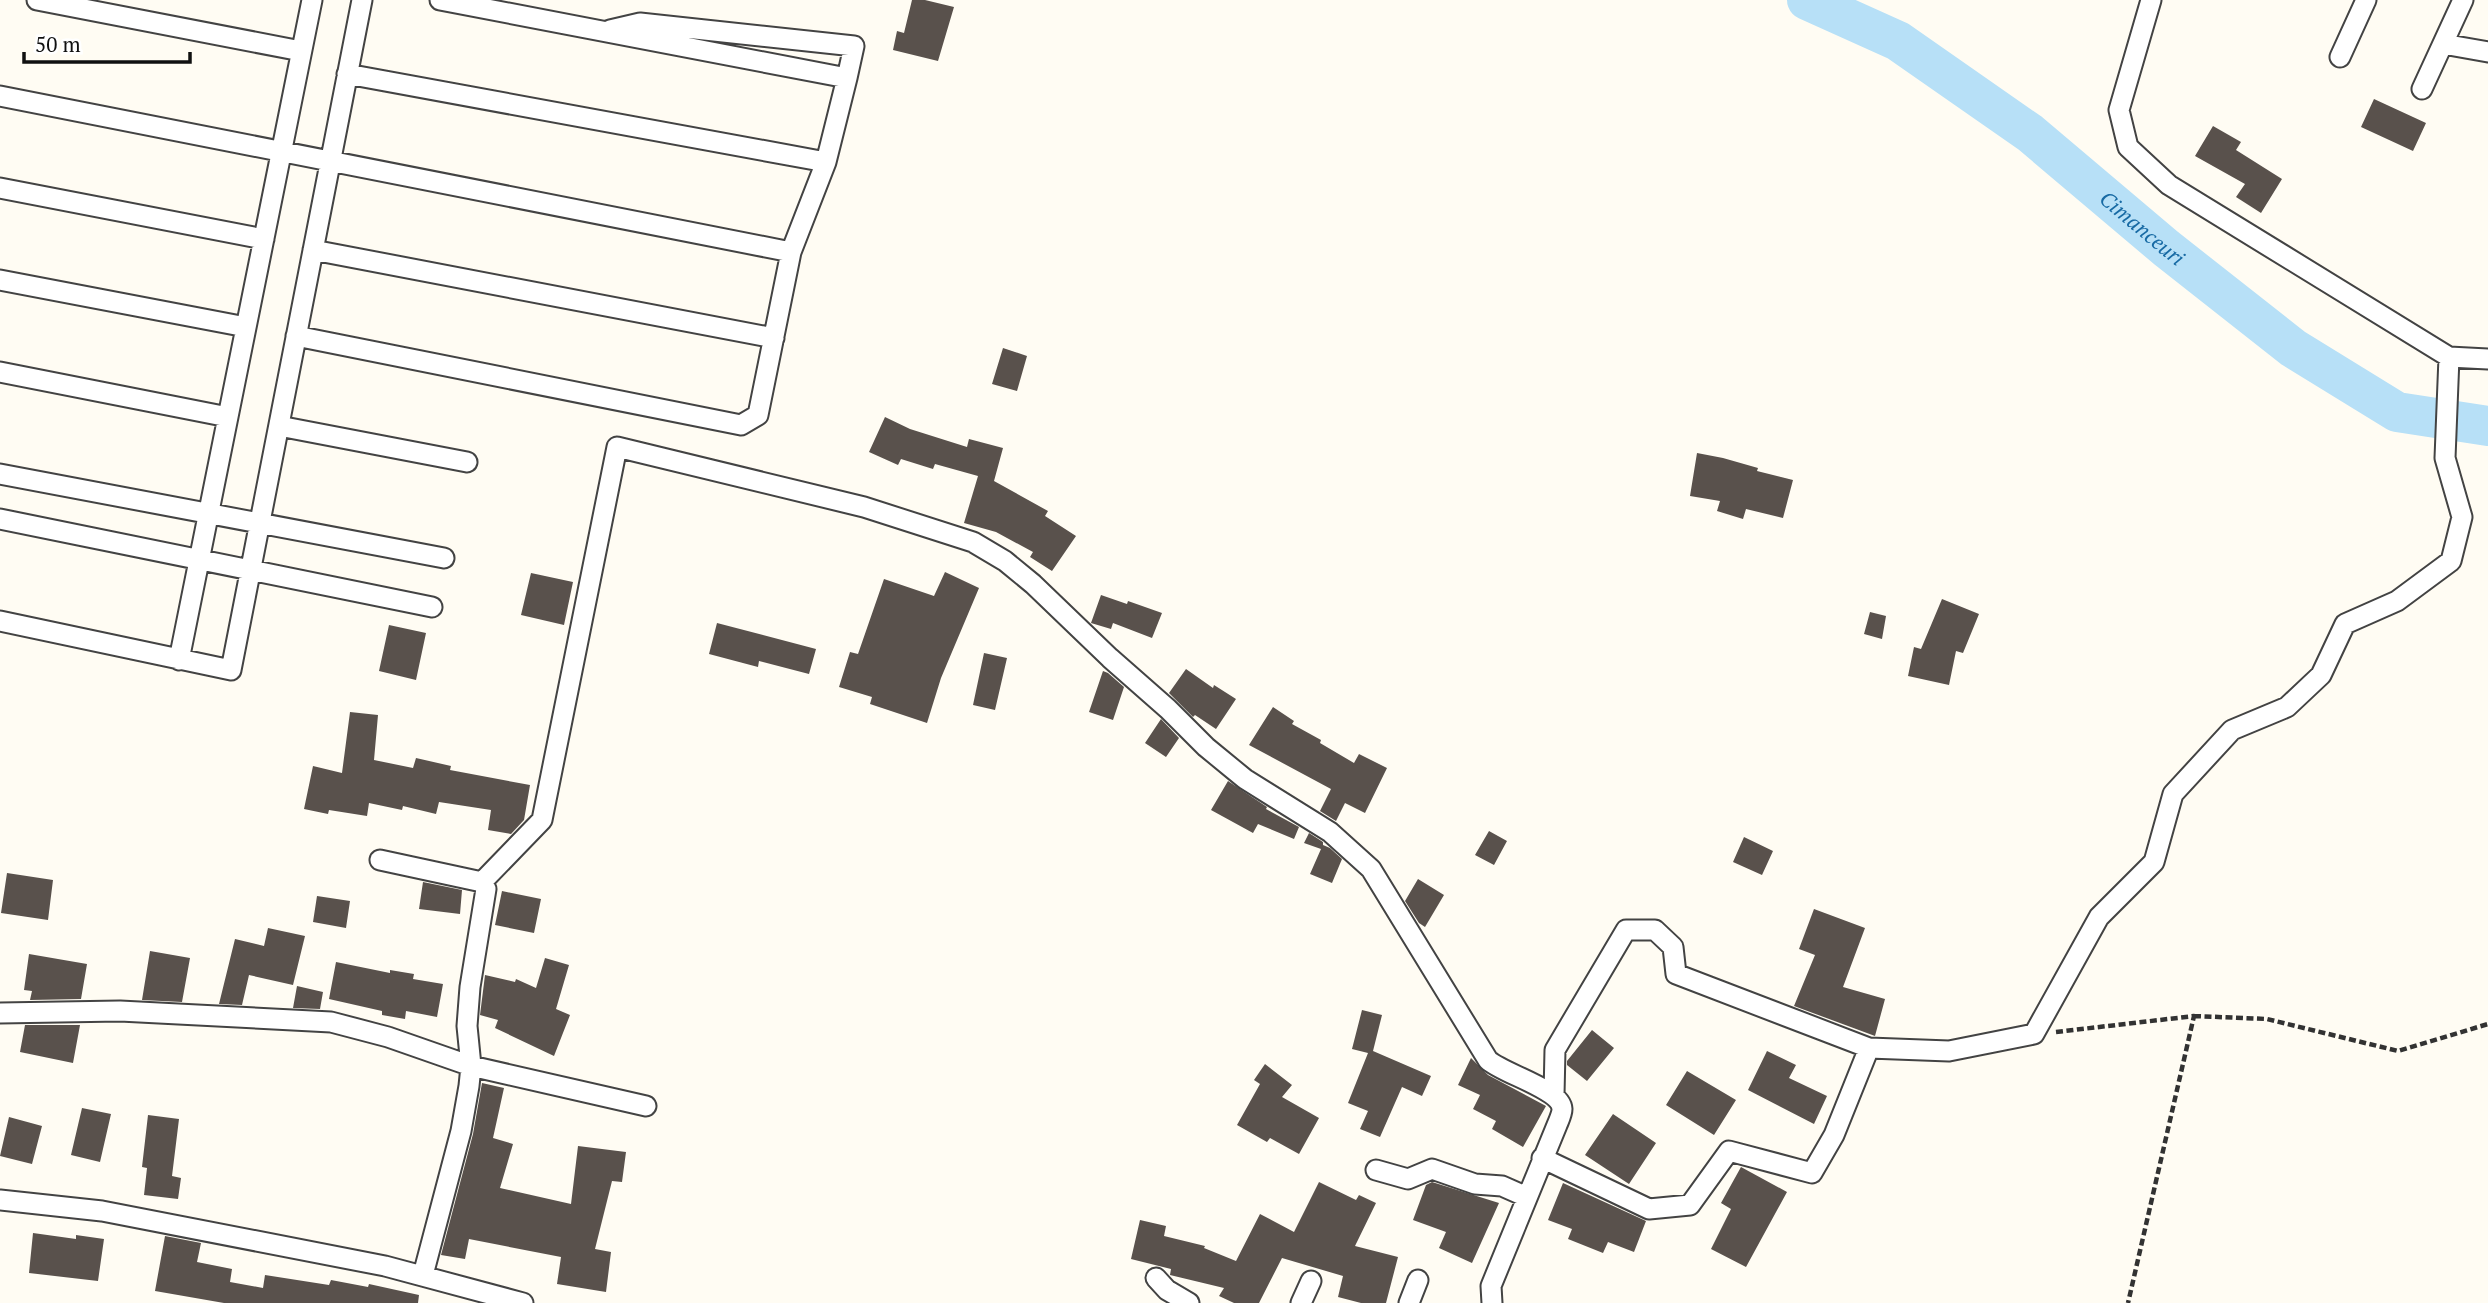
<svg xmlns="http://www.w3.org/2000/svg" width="2488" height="1303" font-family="'PT Serif',serif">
	<rect width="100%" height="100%" fill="#fffcf3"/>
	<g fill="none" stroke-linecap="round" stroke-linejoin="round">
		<path stroke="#b7e0f7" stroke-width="40" id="s1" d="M1807,0L1898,41L2030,133L2166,248L2293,348L2397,412L2488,426"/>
	</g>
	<path fill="#59514c" d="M912,0H925L954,7L938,61L893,50L897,31L904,33Z
		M2374,99L2426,123L2413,151L2361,127Z
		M2213,126L2241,142L2236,150L2282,179L2261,213L2236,197L2245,184L2195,156Z
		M1003,348L1027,356L1017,391L992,384Z
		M885,417L910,429L967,447L969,439L1003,448L994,481L1048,511L1045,516L1076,536L1052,571L1030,557L1033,552L996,532L964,523L978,476L935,464L933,469L901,459L898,465L869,452Z
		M1697,453L1723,458L1758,468L1757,471L1793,480L1783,518L1746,509L1743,519L1717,511L1720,501L1690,496Z
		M945,572L979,588L941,678L927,723L870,704L872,697L839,687L850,652L858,654L884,579L934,596Z
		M531,573L573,582L564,625L521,615Z
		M1101,595L1127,604L1128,601L1162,613L1152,638L1113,623L1111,629L1091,623Z
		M1942,599L1979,614L1963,653L1956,651L1949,685L1908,676L1914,647L1921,649Z
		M1870,612L1886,616L1882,639L1864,634Z
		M717,623L816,649L809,674L759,661L758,667L709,654Z
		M389,625L426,633L416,680L379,671Z
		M984,653L1007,658L995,710L973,705Z
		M1186,669L1213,688L1214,685L1236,699L1216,729L1195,715L1193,717L1169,693Z
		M1103,671L1108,673L1124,687L1113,720L1089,712Z
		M1273,707L1294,721L1292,724L1321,740L1320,743L1354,763L1359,754L1387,768L1365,813L1345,803L1336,821L1320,811L1331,789L1249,745Z
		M350,712L378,715L374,760L413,768L416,758L451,766L450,770L530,785L524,820L511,834L488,830L491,810L439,802L436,814L403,806L402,810L369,803L367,816L329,810L328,814L304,809L313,766L342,773Z
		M1161,719L1179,738L1166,757L1145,743Z
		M1228,781L1267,807L1266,809L1299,827L1294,839L1258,824L1253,833L1211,810Z
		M1489,831L1507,841L1494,865L1475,855Z
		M1309,833L1323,842V845L1330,848L1342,859L1332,883L1310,874L1321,849L1304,843Z
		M1744,837L1773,851L1762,875L1733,862Z
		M7,873L53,880L48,920L1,913Z
		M1418,879L1444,895L1425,927L1419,923L1405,901Z
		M423,882L462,890L460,914L419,909Z
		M502,891L541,899L534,933L495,925Z
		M317,896L350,901L346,928L313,922Z
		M1814,909L1865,928L1843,987L1885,999L1875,1036L1794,1006L1815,955L1799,949Z
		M268,928L305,936L293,985L249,975L242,1005L219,1004L235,939L264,946Z
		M150,951L190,958L182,1002L142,1000Z
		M29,954L87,964L81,999L30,1000L32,991L24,990Z
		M545,958L569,965L556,1009L570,1015L554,1056L495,1028L498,1020L480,1015L485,975L515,982L516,979L536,988Z
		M336,962L390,973V970L414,974L413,979L443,984L437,1017L406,1011L405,1019L382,1015V1011L329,999Z
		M297,986L323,992L320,1009L293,1008Z
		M1362,1010L1382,1015L1373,1051L1431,1076L1422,1096L1402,1087L1380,1137L1360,1129L1368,1111L1348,1103L1368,1053L1352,1049Z
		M25,1025H80L73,1063L20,1052Z
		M1592,1030L1614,1048L1587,1081L1567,1065V1061Z
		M1767,1051L1796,1065L1789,1078L1827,1096L1814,1124L1748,1090Z
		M1471,1058L1488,1075L1546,1106L1523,1147L1492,1129L1496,1121L1473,1109L1480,1095L1458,1085Z
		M1265,1064L1292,1085L1282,1097L1319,1118L1299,1154L1270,1138L1267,1142L1237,1125L1260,1084L1254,1080Z
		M1687,1071L1736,1100L1714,1135L1666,1105Z
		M482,1083L504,1088L493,1138L513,1144L500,1188L571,1204L578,1146L626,1152L622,1182L612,1181L595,1249L611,1252L606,1292L557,1284L561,1257L469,1239L465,1259L441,1255L473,1134Z
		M82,1108L111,1114L100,1162L71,1155Z
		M1613,1114L1656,1143L1629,1184L1585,1155Z
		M148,1115L179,1119L172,1176L181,1178L178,1199L144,1195L147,1168L142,1167Z
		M9,1117L42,1126L32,1164L0,1156Z
		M1741,1167L1787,1192L1746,1267L1711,1249L1731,1209L1721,1203Z
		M1319,1182L1356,1200L1359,1195L1376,1203L1355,1246L1398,1257L1386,1303H1361L1338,1297L1343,1276L1282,1258L1259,1303H1234L1219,1296L1224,1288L1170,1275L1171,1269L1131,1259L1140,1220L1166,1226L1164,1236L1205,1246L1204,1248L1236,1261L1260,1214L1294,1232Z
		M1432,1182L1499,1203L1472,1263L1439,1248L1446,1232L1413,1220L1426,1185Z
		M1563,1183L1646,1221L1634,1252L1608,1242L1603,1253L1568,1239L1572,1229L1548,1220Z
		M33,1233L76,1239V1235L104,1239L98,1281L29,1273Z
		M165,1236L201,1243L197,1262L232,1269L230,1282L263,1288L265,1275L329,1285L331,1280L368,1287L369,1284L419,1295L418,1303H224L155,1291Z"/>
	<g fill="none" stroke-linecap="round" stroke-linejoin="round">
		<defs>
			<path id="street" d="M37,0L301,51
				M610,30L640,23L854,46L847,78
				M2443,44L2488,52
				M2340,57L2366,0
				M347,74L826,162
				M2422,89L2463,0
				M0,96L791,252
				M0,188L264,239
				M313,250L774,338
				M0,280L246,327
				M296,336L741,425L758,415L791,252L826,162L847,78L440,0
				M2449,357L2488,359
				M0,372L228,417
				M279,426L467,462
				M0,474L444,558
				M0,519L432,607
				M0,621L231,670L362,0
				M179,660L312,0
				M380,860L482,882L486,889L470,987L467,1026L471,1066L469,1086L461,1131L423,1275
				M482,882L542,820L617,447L864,507L973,542L1005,561L1033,584L1110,658L1168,709L1206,747L1245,779L1330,832L1371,869L1488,1060C1503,1074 1561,1089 1562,1109C1562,1114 1559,1120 1557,1125L1491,1286L1492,1303
				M0,1013L120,1011L331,1022L388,1037L471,1066L646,1106
				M1554,1095L1555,1050L1626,930H1655L1673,947L1676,974L1869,1048L1949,1051L2034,1034L2099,917L2154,862L2173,794L2232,730L2287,707L2321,675L2345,624L2397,601L2451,561L2462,517L2445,458L2449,357L2169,185L2128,147L2119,110L2151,0
				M1542,1158L1649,1209L1690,1205L1729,1151L1812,1173L1834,1135L1869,1048
				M1376,1170L1408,1179L1432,1169L1475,1184L1502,1186L1527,1197
				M0,1200L102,1211L385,1266L523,1303
				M1156,1278L1167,1290L1189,1303
				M1301,1303L1311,1281
				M1409,1303L1418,1280"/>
		</defs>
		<use href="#street" stroke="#434343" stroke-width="23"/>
		<path stroke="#323232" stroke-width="4.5" stroke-dasharray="7 3.5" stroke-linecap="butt" d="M2194,1016L2267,1019L2398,1051L2488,1024
			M2056,1032L2194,1016L2128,1303"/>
		<use href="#street" stroke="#fff" stroke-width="19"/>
	</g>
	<g text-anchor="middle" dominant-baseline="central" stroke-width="7" stroke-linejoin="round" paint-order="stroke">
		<g font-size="21" font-style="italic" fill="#176aa4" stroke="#fff">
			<text stroke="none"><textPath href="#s1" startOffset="408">Cimanceuri</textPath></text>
		</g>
	</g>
	<path d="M24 52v10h166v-10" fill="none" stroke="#101010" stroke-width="3.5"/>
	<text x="35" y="52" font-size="21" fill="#101010" stroke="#ffffff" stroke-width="5" paint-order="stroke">50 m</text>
</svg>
